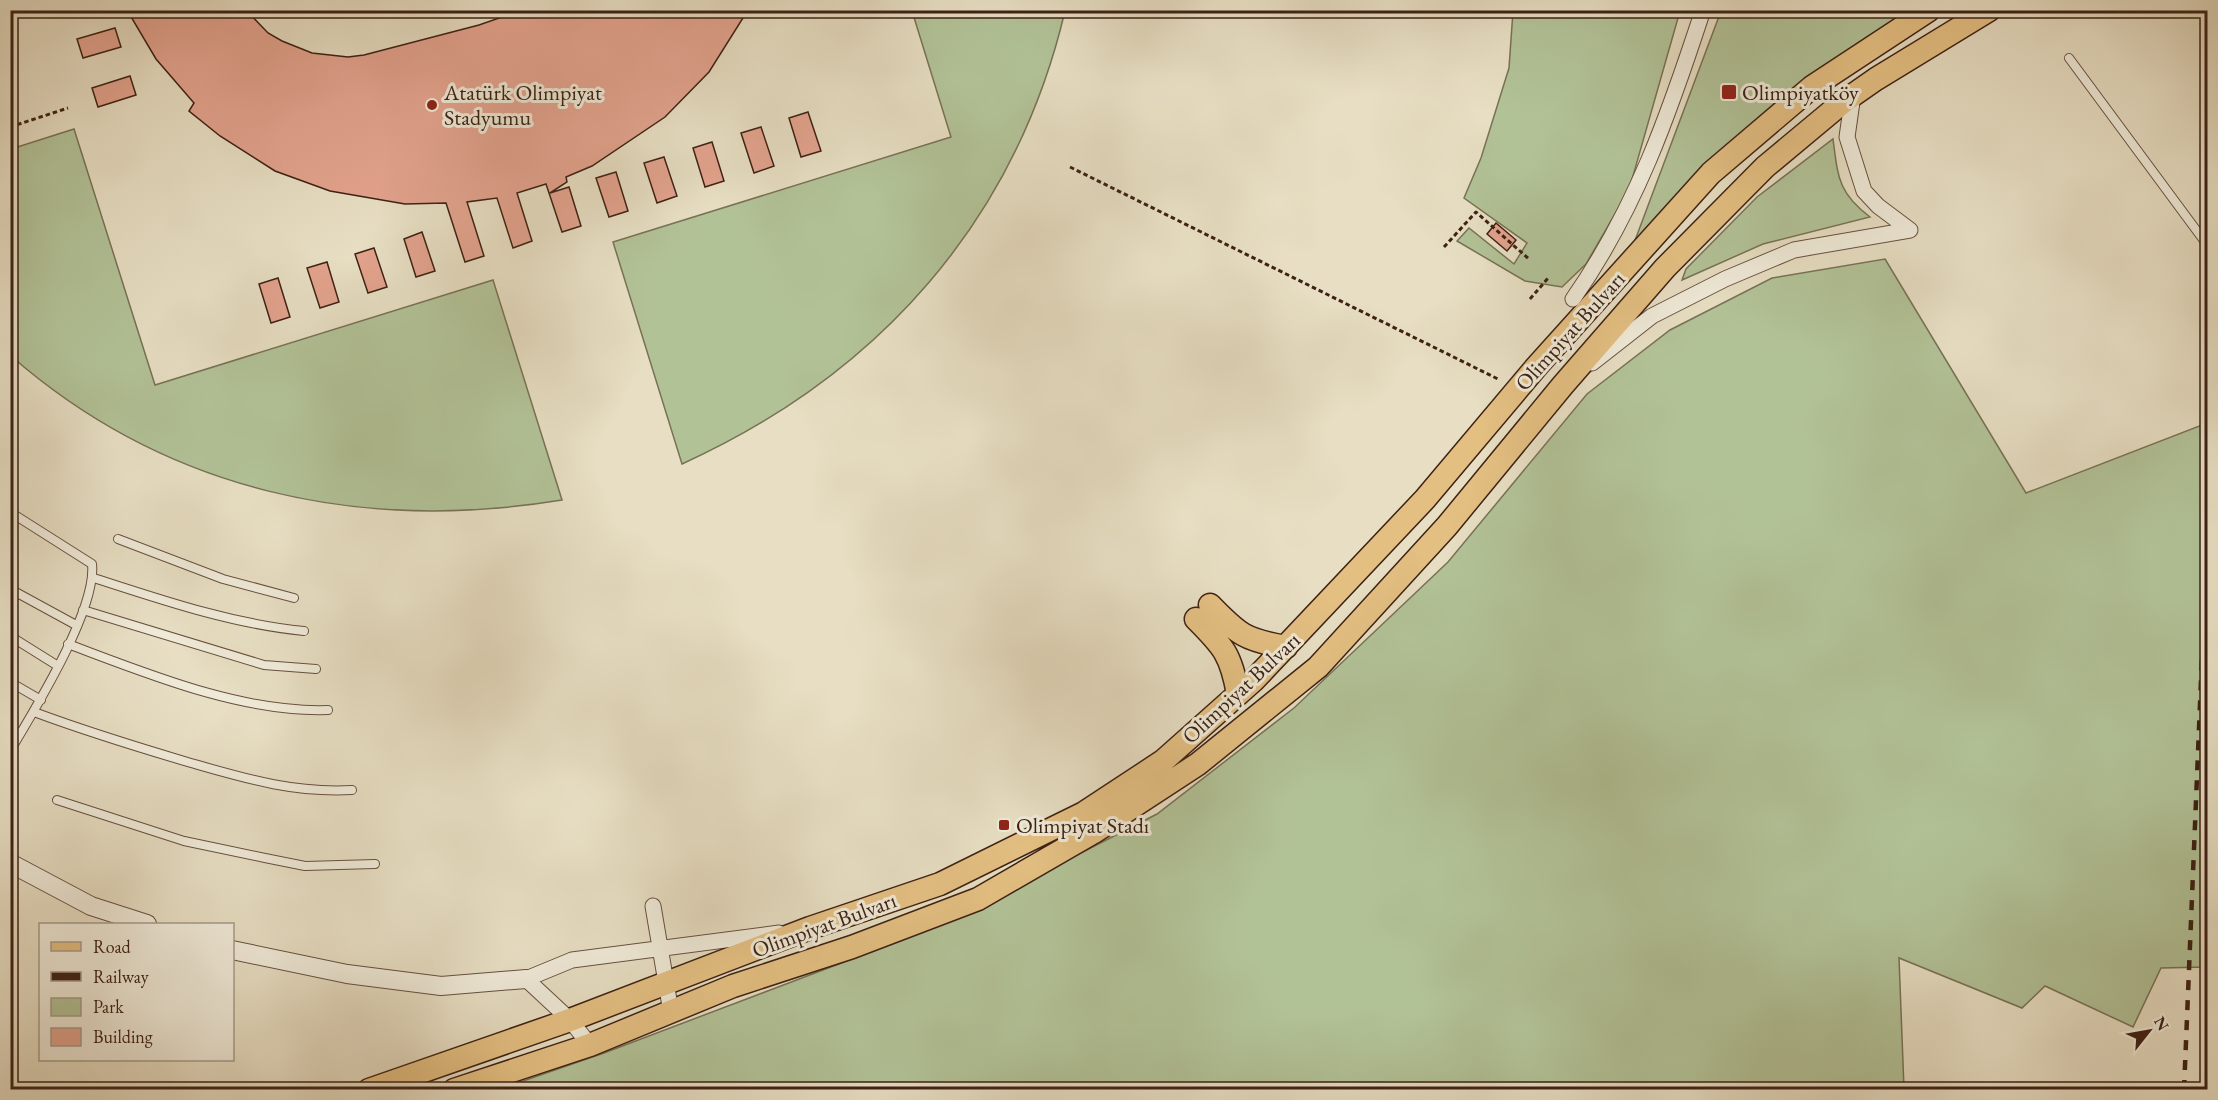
<svg xmlns="http://www.w3.org/2000/svg" width="2218" height="1100" font-family="'EB Garamond',serif">
	<rect width="100%" height="100%" fill="#e7dec3"/>
	<filter id="stains"><feTurbulence type="fractalNoise" baseFrequency=".00333" numOctaves="4"/><feColorMatrix values="0 0 0 0 .2 0 0 0 0 .09 0 0 0 0 .02 0 0 0 .5 -.17"/></filter>
	<radialGradient id="worn" r=".72"><stop offset=".6" stop-color="#630" stop-opacity="0"/><stop offset="1" stop-color="#630" stop-opacity=".3"/></radialGradient>
	<path fill="#b2c297" stroke="#787256" stroke-width="1.5" d="M912,11H1065C1015,222 878,375 682,464L613,242L951,137Z
		M1513,11H1680L1629,190L1586,264L1562,287L1525,281L1457,241L1469,228L1514,264L1527,243L1464,198L1481,158L1509,68Z
		M1721,11H1907L1840,55L1724,148L1634,243Z
		M74,129L155,385L493,280L562,500C361,533 167,492 11,356V149Z
		M1833,139C1838,177 1838,193 1870,217L1763,244L1682,280L1686,269L1757,197Z
		M1885,259L2026,493L2207,423V967L2161,968L2133,1027L2045,986L2022,1008L1899,958L1904,1089L497,1090L604,1053L902,940L1030,879L1157,814L1294,708L1448,562L1587,394L1670,330L1772,278Z"/>
	<path fill="#e3a38e" stroke="#3d2114" stroke-width="1.5" d="M127,10H246L268,33L282,41L312,53L348,57L364,55L479,25L522,10H748L709,72L665,117L592,166L566,177L567,182L550,193L569,187L581,226L562,232L546,184L517,193L532,241L513,248L497,198L467,202L484,256L465,262L446,203L405,204L330,191L275,171L220,136L189,111L194,103L156,59Z
		M115,28L121,47L83,58L77,39Z
		M130,76L136,95L98,107L92,88Z
		M808,112L821,151L801,157L789,118Z
		M761,127L774,166L754,173L741,133Z
		M712,142L724,181L705,187L693,148Z
		M664,157L677,196L657,203L644,163Z
		M616,172L628,211L609,217L596,178Z
		M1496,223L1516,240L1507,251L1487,234Z
		M422,232L435,271L416,277L404,239Z
		M374,248L387,287L368,293L355,254Z
		M327,262L339,302L320,308L307,268Z
		M278,278L290,317L271,323L259,284Z"/>
	<g fill="none" stroke-linecap="round" stroke-linejoin="round">
		<defs>
			<path id="service" d="M2069,58L2208,246
				M10,512L92,564C97,609 35,709 10,751
				M118,539L223,579L294,598
				M94,578C162,600 232,624 304,631
				M10,589L76,625
				M83,610L264,665L316,669
				M10,636L58,666
				M68,644C148,674 242,713 328,710
				M10,682L41,700
				M34,712C85,731 137,747 191,763C247,779 293,793 352,790
				M10,728L20,734
				M57,800L184,841L265,858L305,866L375,864"/>
			<path id="minor" d="M1853,95L1847,137L1864,191L1878,206L1910,230
				M1573,299C1636,209 1669,114 1703,10
				M1592,363L1652,316L1725,279L1794,250L1910,230
				M653,906L671,1012
				M590,1045L570,1020L526,979L572,960L779,933"/>
			<path id="tertiary" d="M10,863L91,906L147,924
				M232,950L347,974L441,986L526,979"/>
			<path id="primary" d="M1210,605C1239,635 1245,640 1286,647
				M1196,619C1224,647 1231,655 1238,694
				M369,1090L570,1020L810,928L940,884L1084,813L1163,761L1254,680L1425,499L1537,366L1711,173L1812,87L1929,10
				M454,1090L590,1045L733,986L852,947L978,899L1094,832L1198,764L1318,667L1447,526L1563,385L1665,268L1765,167L1843,102L1876,79L1989,10"/>
		</defs>
		<use href="#service" stroke="#685040" stroke-width="10"/>
		<use href="#minor" stroke="#685040" stroke-width="17"/>
		<use href="#tertiary" stroke="#685040" stroke-width="20"/>
		<use href="#primary" stroke="#3d2114" stroke-width="25"/>
		<path stroke="#3d2114" stroke-width="3" stroke-dasharray="4.5 3" stroke-linecap="butt" d="M10,127L68,108
			M1070,167L1500,380
			M1444,247L1476,212L1530,260
			M1530,299L1549,277"/>
		<use href="#service" stroke="#efead8" stroke-width="8"/>
		<use href="#minor" stroke="#efead8" stroke-width="15"/>
		<use href="#tertiary" stroke="#efead8" stroke-width="18"/>
		<use href="#primary" stroke="#e4bf82" stroke-width="22"/>
		<path stroke="#3d2114" stroke-width="4.5" stroke-dasharray="10 10" stroke-linecap="butt" d="M2184,1090L2206,560
			M2203,1090L2208,971"/>
	</g>
	<g fill="#8f2418" stroke="#efead8" stroke-width="2">
		<rect x="1721" y="84" width="16" height="16" rx="3"/>
		<circle cx="432" cy="105" r="6"/>
		<rect x="998" y="819" width="12" height="12" rx="3"/>
	</g>
	<g text-anchor="middle" dominant-baseline="central" stroke-width="6" stroke-linejoin="round" paint-order="stroke">
		<g font-size="22" fill="#3d2114" stroke="#efead8" text-anchor="start">
			<text x="444" y="92">Atatürk Olimpiyat<tspan x="444" dy="25">Stadyumu</tspan></text>
			<text x="1742" y="92">Olimpiyatköy</text>
			<text x="1016" y="825">Olimpiyat Stadı</text>
		</g>
		<g font-size="22" fill="#3d2114" stroke="#efead8">
			<text transform="translate(1570 331) rotate(-48)">Olimpiyat Bulvarı</text>
			<text transform="translate(1241 688) rotate(-43)">Olimpiyat Bulvarı</text>
			<text transform="translate(824 925) rotate(-20)">Olimpiyat Bulvarı</text>
		</g>
	</g>
	<rect width="2218" height="1100" fill="none" stroke="#e7dec3" stroke-width="36"/>
	<rect x="12" y="12" width="2194" height="1076" fill="none" stroke="#3d2114" stroke-width="3"/>
	<rect x="18" y="18" width="2182" height="1064" fill="none" stroke="#3d2114" stroke-width="1.5"/>
	<rect x="39" y="923" width="195" height="138" fill="#efead8" stroke="#a89a8a" stroke-width="1.5"/>
	<rect x="51" y="942" width="30" height="9" fill="#e4bf82" stroke="#a89a8a" stroke-width="1.5"/>
	<text x="93" y="953" font-size="18" fill="#3d2114">Road</text>
	<rect x="51" y="972" width="30" height="9" fill="#3d2114" stroke="#a89a8a" stroke-width="1.5"/>
	<text x="93" y="983" font-size="18" fill="#3d2114">Railway</text>
	<rect x="51" y="998" width="30" height="18" fill="#b2c297" stroke="#a89a8a" stroke-width="1.5"/>
	<text x="93" y="1013" font-size="18" fill="#3d2114">Park</text>
	<rect x="51" y="1028" width="30" height="18" fill="#e3a38e" stroke="#a89a8a" stroke-width="1.5"/>
	<text x="93" y="1043" font-size="18" fill="#3d2114">Building</text>
	<g transform="translate(2149 1031) rotate(59)" stroke="#efead8" stroke-width="4.5" paint-order="stroke">
	<path d="M0-4.5L10 22L0 15L-10 22Z" fill="#3d2114"/>
	<text y="-9" font-size="16" font-weight="bold" text-anchor="middle" fill="#3d2114">N</text>
	</g>
	<rect width="100%" height="100%" filter="url(#stains)"/>
	<rect width="100%" height="100%" fill="url(#worn)"/>
</svg>
